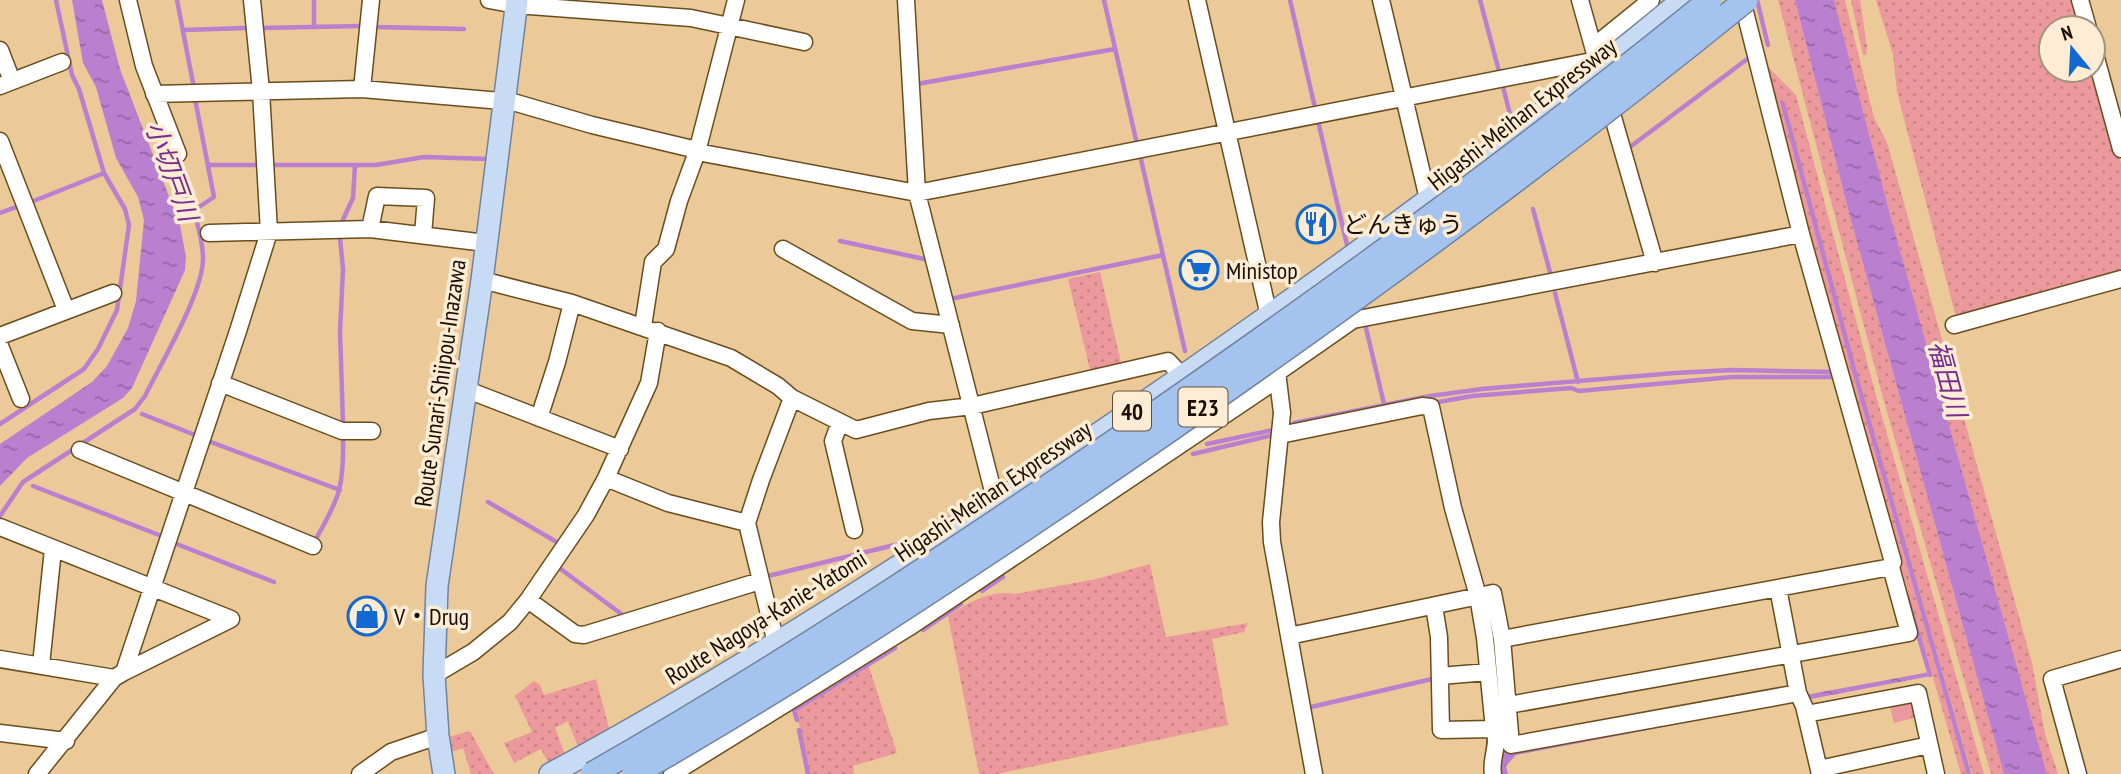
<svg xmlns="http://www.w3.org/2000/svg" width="2121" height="774" font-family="'PT Sans Narrow','Noto Sans JP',sans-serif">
	<defs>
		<pattern id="grass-dots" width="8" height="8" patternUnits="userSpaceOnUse" patternTransform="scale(1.75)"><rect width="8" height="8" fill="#eb999c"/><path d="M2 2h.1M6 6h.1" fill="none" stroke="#c98385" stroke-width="1.8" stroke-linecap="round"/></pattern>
		<pattern id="park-crowns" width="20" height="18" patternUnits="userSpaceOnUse" patternTransform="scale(1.75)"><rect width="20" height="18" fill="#eb999c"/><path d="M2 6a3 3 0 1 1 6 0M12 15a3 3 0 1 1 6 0" fill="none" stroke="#c98385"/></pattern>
		<pattern id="water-ripples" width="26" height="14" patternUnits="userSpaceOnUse" patternTransform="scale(1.75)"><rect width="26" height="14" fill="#ba7fcf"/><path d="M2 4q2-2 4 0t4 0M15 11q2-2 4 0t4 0" fill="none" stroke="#9666a6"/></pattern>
	</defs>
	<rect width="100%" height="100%" fill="#ebc998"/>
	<path fill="url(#grass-dots)" d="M1778,0H1795L1849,213L2004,774H1991L1883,398Z
		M1834,0H1845L1874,118L1887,142L2032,663L2045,734L2058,774H2047L1891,218Z
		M1851,0H1860L1867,47L1866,55H1863Z
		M1876,0H2077L2084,28H2051V70H2093V60L2121,163V276L1956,317L1897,92L1893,54Z
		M1763,62L1796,95L1877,399L1984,774H1972L1856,373L1785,104H1783L1853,373L1967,774H1961L1846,377Z
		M1100,272L1122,367L1091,374L1068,279Z
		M1150,564L1166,637L1248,623L1244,632L1212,639L1228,725L997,774H979L948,616C967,604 990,589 1014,594L1096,579Z
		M869,667L897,753L853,766L854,774H810L796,711Z
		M596,679L610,732L579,749L568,721L555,728L566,757L550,766L541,749L514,763L504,743L532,732L515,696L534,681L540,685L544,695Z
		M470,731L494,774H471L463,748L448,753L445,738Z"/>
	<path fill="url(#park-crowns)" d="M1905,699L1914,703L1917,717L1894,723L1889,703Z"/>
	<path fill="url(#water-ripples)" d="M72,0H102L120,69L175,212L178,213L181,220L180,225L186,257L185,270L132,388L123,398L27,458L0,486V444L92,382L107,366L128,328L136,301L144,220L138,197L116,158L96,87L83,63Z
		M1795,0H1834L1891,218L2047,774H2004L1849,213Z
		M1930,672L1931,676L1516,755L1506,766L1508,774H1501C1499,766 1502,760 1500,751Z"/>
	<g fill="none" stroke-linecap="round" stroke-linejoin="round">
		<path stroke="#ba7fcf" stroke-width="4.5" d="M177,0L193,83
			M1104,0L1137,144
			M1290,0L1316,112
			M1480,0L1500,75
			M1757,0L1768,45
			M314,27V0
			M375,27L464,29
			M261,28L362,26
			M183,30L246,28
			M1502,83L1511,118
			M917,84L1115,49
			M195,99L214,197L199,207
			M1783,104L1855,373L1969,774
			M1318,121L1347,245
			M1630,147L1750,57L1751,59
			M1140,155L1185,351
			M208,165H257
			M273,165H376L424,157L489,159
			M31,202L104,173
			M1533,209L1551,276
			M0,213L19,206
			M341,224L353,198L355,165
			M340,238L343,269L340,332L343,423
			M840,241L929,260V262
			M1555,293L1578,382
			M950,299L1163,255
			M1366,328L1384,404
			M1433,403L1472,396L1571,388L1579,391L1732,377H1833
			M142,414L195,435
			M1294,423L1430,396L1482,389L1675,373L1732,370L1833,372
			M0,424L84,369L98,349L117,310L129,225L125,209L104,173L79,89L72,75L56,0
			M208,441L340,490
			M1207,444L1273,430
			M1193,454L1273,435
			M33,486L159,535
			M488,502L560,544
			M0,516L23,482L135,409L145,396C161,363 205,290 203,256C201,221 184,189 172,157
			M317,537C340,497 344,485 343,438
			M174,543L274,582
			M558,567L624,616
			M764,577L915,540L988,494
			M982,591L1003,577
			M1907,596L1930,675
			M923,630L961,604
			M1311,707L1432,679
			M797,720L794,710L895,648
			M799,730L808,774"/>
		<defs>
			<path id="minor" d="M128,0L144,66L178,154
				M489,0L516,5L691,18L804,42
				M906,0L917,193L996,503
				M1197,0L1271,325
				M1381,0L1428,199
				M1580,0L1599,68
				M1742,0L1801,234L1893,562L1891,567
				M2080,0L2088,28
				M1593,47L1651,0
				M2093,47L2121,149
				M0,50L12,81
				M0,86L62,62
				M362,89L371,0
				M154,94L362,89L513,102L592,125L697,150
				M1608,100L1655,263
				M0,141L66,310
				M697,152L917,193L1597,60
				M370,229L377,196L426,198L423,235
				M209,233L370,229L486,243
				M783,249L912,321L951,325
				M482,280L572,303L731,358L778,386L792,398L856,430L929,411L972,406L1168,361L1183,377
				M1954,325L2121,279
				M643,326L653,262L666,249L679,201L697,152L736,0
				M0,336L113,293
				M0,346L21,399
				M1274,347L1282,413L1271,522L1272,542L1314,774
				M1277,373L1353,320L1801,234
				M220,383L342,431H372
				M465,389L620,449
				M539,418L557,362L572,303
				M840,422L833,441L854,530
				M1280,435L1422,406L1431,407L1453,508L1478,596L1485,638L1494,729C1500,745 1490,758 1493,774
				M80,450L313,546
				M606,478L668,503L747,523L776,643
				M747,523L761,480L792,398
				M0,527L231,619L124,672
				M1778,588L1798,693L1804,706L1820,774
				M528,600L575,634L584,635L760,581
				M1434,606L1439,637L1441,730L1494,729
				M1289,636L1493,593L1502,639L1511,745L1798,693
				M0,659L114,678
				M41,665L53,549
				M434,675L473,652L510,622L528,600L586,515L606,478L649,383L658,331
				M1440,676L1488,672
				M1492,708L1909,633L1891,567L1502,639
				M1806,714L1918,693L1936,774
				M0,733L66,741
				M1819,769L1929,745
				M37,774L114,678L124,672L238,331L269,232L261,91L252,0
				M360,774L391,752L438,736
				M672,774L908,628L1278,379
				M2078,774L2052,679L2121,659"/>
			<path id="major" d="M444,774L438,736L434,675L437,586L482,280L517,0
				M550,774C738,672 918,556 1095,436C1297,299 1495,156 1682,0"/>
		</defs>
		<use href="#minor" stroke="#6a4d1c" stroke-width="19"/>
		<use href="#major" stroke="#73839b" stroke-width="24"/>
		<use href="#minor" stroke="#fff" stroke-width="16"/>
		<use href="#major" stroke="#c8dbf5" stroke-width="21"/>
		<defs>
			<path id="highway-bridge" d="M592,774C776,669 953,552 1128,432C1327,295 1522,153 1710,0
				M634,774C782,690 925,596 1066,501C1299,343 1527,178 1746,0"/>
		</defs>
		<use href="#highway-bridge" stroke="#73839b" stroke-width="26" stroke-linecap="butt"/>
		<use href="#highway-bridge" stroke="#a4c3ef" stroke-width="23"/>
	</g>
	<defs>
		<symbol id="restaurant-ring" viewBox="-11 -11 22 22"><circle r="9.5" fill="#feedd4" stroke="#1269d2" stroke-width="1.5"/><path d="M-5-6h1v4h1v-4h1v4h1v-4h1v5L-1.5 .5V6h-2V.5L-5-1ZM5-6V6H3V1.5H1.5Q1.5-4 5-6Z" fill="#1269d2"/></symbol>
		<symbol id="supermarket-ring" viewBox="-11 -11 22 22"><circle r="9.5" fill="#feedd4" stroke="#1269d2" stroke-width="1.5"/><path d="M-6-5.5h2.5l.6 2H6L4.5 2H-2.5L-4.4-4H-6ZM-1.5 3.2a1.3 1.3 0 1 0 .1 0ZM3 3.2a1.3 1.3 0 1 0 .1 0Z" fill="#1269d2"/></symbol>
		<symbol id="shop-ring" viewBox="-11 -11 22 22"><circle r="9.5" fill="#feedd4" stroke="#1269d2" stroke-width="1.5"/><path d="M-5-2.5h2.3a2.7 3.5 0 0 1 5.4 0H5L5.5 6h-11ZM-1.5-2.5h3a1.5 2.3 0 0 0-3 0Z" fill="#1269d2"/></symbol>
	</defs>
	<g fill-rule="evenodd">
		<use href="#restaurant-ring" x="1294" y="202" width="44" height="44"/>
		<use href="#supermarket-ring" x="1177" y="248" width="44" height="44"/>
		<use href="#shop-ring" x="345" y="594" width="44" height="44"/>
	</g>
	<g text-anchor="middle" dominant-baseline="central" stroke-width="7" stroke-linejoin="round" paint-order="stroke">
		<g fill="#feedd4" stroke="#5e5040" stroke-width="2">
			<rect x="1178.5" y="387.5" width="49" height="39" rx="5"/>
			<rect x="1113" y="391.5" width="38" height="39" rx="5"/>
		</g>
		<g font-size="23" font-weight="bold" fill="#190d00">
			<text x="1203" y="407">E23</text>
			<text x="1132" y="411">40</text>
		</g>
		<g font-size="24" fill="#190d00" stroke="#feedd4">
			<text transform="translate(1522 114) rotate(-38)">Higashi-Meihan Expressway</text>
			<text transform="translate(440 383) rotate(-82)">Route Sunari-Shiipou-Inazawa</text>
			<text transform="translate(993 491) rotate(-34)">Higashi-Meihan Expressway</text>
			<text transform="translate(766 617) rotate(-32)">Route Nagoya-Kanie-Yatomi</text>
		</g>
		<g font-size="24" fill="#190d00" stroke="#feedd4" text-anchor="start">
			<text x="1343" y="224">どんきゅう</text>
			<text x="1226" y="270">Ministop</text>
			<text x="394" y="616">V・Drug</text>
		</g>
		<g font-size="26" font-style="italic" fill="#762d8d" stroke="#feedd4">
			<text transform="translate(172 171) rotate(70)">小切戸川</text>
			<text transform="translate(1948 379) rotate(75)">福田川</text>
		</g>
	</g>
	<g transform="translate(2072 49) rotate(342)"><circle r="33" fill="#feedd4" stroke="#a2937f" stroke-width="2"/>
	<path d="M0-5L12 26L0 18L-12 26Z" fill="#1269d2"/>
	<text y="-10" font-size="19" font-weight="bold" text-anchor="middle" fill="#190d00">N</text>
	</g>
</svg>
